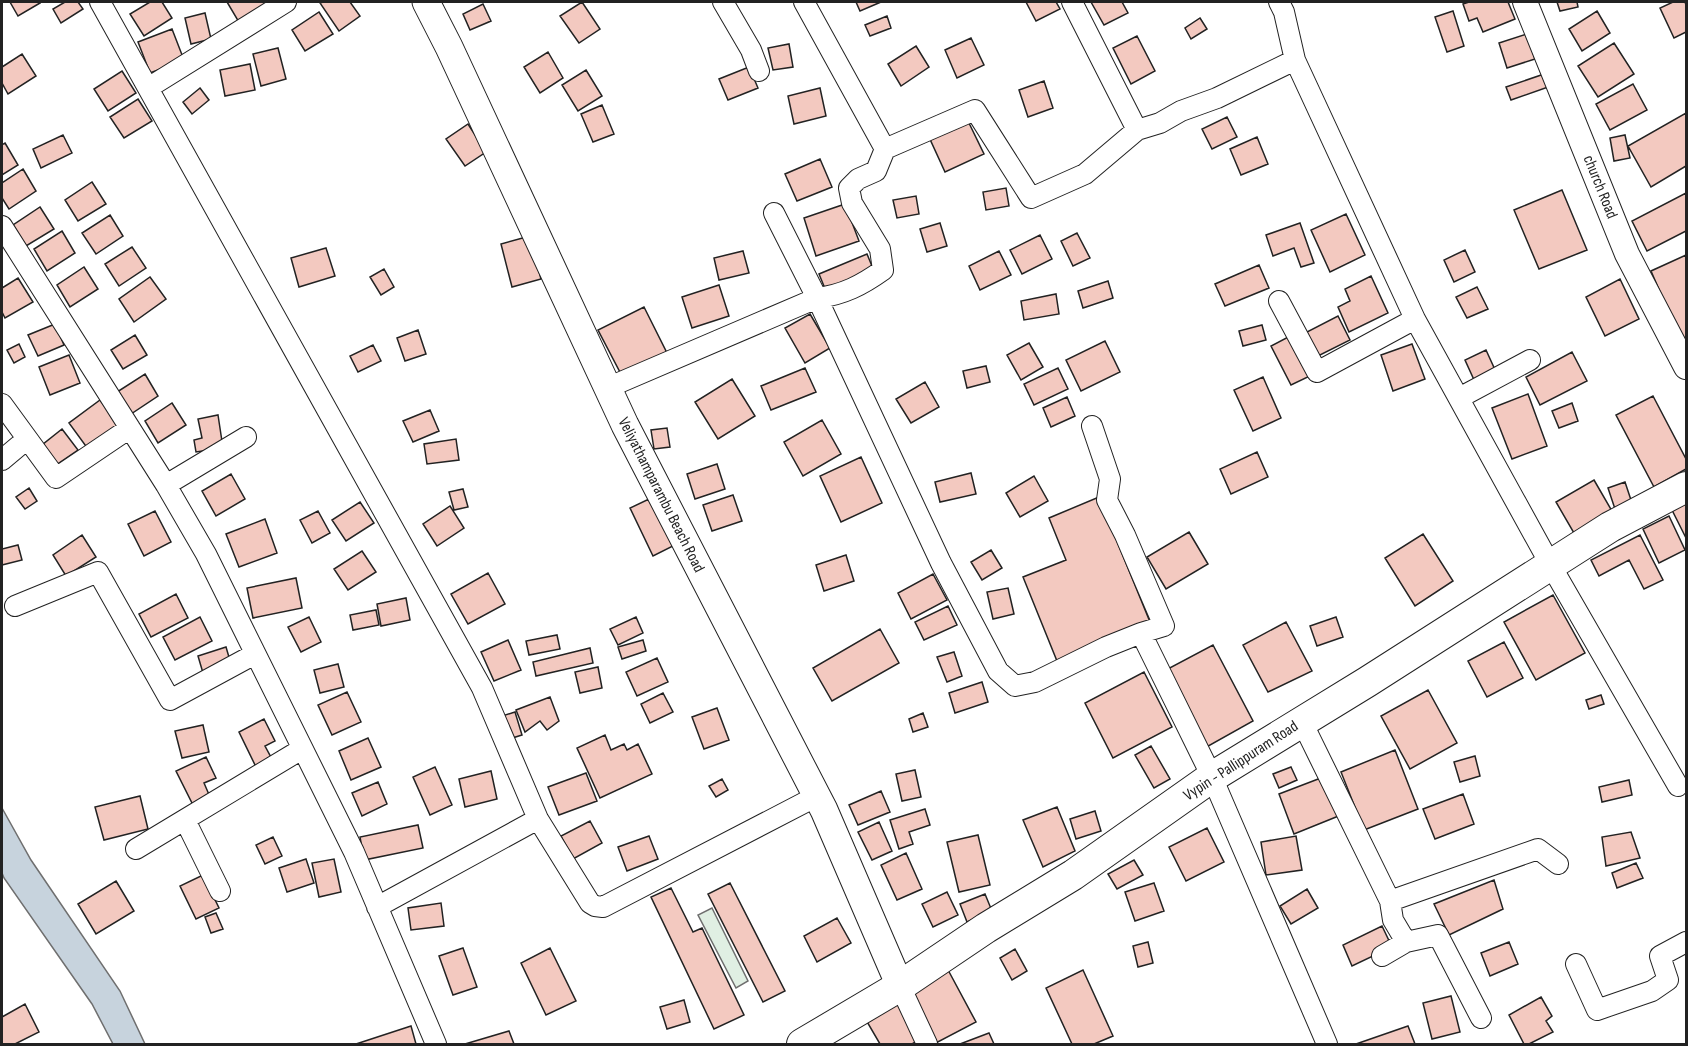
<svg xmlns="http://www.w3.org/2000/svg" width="1688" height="1046" font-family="'Sofia Sans Condensed',sans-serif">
	<rect width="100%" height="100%" fill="#fff"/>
	<path fill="#e0efe3" stroke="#6f6f6f" stroke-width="1.5" d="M712,908L748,981L736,988L698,915Z"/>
	<path fill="#c7d3dd" stroke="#6f6f6f" stroke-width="1.5" d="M2,808L31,860L120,991L145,1044H113L92,1004L4,878L2,873Z"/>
	<path fill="#f3c9c0" stroke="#222" stroke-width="1.5" d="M10,2H39L40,3L18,16Z
		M65,2H78L83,9L61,23L53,9Z
		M150,2H162L172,18L144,36L130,14Z
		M227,2H265L268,6L240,24Z
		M323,2H350L360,16L339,31L320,3Z
		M582,2L600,29L579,43L560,16Z
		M856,2H881L860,11Z
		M1026,2H1056L1060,9L1036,21Z
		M1091,2H1122L1128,13L1104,25Z
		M1469,2H1508L1515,19L1483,32L1477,18L1469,21L1463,4Z
		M1557,2H1577L1578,7L1560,11Z
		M1673,2H1685L1686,5V32L1674,38L1660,8Z
		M483,4L491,21L470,30L463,14Z
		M1453,11L1464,46L1447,52L1435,17Z
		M1597,11L1610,33L1582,51L1569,29Z
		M319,12L333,34L305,51L292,30Z
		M205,13L211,39L191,44L185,18Z
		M887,16L891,28L870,36L865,25Z
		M1200,18L1207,29L1191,39L1185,28Z
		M172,29L184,60L150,73L138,42Z
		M1527,34L1535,59L1507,68L1499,43Z
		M1137,36L1155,71L1131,84L1113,48Z
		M971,38L984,65L957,78L945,50Z
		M1614,43L1634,74L1598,97L1578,66Z
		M789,44L793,67L773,70L768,48Z
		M916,46L929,67L901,86L888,64Z
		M278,48L286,79L261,86L253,54Z
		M548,52L563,78L540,93L524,67Z
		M22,54L36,76L8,94L2,83V67Z
		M250,64L255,90L225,96L220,70Z
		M749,67L758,88L728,100L719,79Z
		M586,70L602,96L578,111L562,85Z
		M122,71L136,93L108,111L94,89Z
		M1547,73L1551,86L1511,100L1506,87Z
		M1044,81L1053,108L1028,117L1019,90Z
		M1633,84L1647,110L1610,130L1596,104Z
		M200,88L209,100L192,114L183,102Z
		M820,88L826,116L794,124L788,96Z
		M138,99L152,121L124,138L110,117Z
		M602,105L614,134L593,142L581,114Z
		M1686,113V166L1651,187L1628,146Z
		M1227,117L1237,137L1212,149L1202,129Z
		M967,119L984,154L945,172L929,137Z
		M468,124L486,152L465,166L446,139Z
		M63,135L72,153L41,168L33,149Z
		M1625,135L1630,158L1614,161L1610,138Z
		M1257,137L1268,164L1241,175L1230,149Z
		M5,143L18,165L2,175V145Z
		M820,159L832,187L797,201L785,174Z
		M23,169L36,191L9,209L2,198V183Z
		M92,182L106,204L78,221L65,200Z
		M1006,188L1009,206L986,210L983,192Z
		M1562,190L1587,250L1539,269L1514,210Z
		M1686,193V231L1647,251L1632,221Z
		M916,196L919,214L897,218L893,200Z
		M845,204L859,241L816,256L804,218Z
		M40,207L54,229L26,246L13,225Z
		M1346,214L1365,255L1330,272L1311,230Z
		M110,215L123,236L96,254L82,233Z
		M940,223L947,246L927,252L920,229Z
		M1300,223L1314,263L1301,267L1294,248L1273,256L1266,235Z
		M62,231L75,253L47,271L34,249Z
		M1077,233L1090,258L1073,266L1061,241Z
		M1040,235L1052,259L1022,274L1010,250Z
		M530,236L541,279L512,287L501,244Z
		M132,247L146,268L119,286L105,264Z
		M326,248L335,276L299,287L291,258Z
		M1465,250L1475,272L1454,282L1444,260Z
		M743,251L749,273L719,280L714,258Z
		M999,251L1011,275L980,290L969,266Z
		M867,254L874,271L826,291L819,274Z
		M1686,255V352L1651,271Z
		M1259,265L1269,288L1225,306L1215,284Z
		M84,267L98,289L70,307L57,285Z
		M384,269L394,287L381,295L370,277Z
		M1371,276L1388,313L1349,332L1338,307L1350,301L1345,289Z
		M150,277L166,299L134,322L119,299Z
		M18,278L33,302L5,318L2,312V288Z
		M1620,279L1639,319L1605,336L1586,297Z
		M1108,281L1113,298L1083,308L1078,291Z
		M719,285L729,316L692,328L682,297Z
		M1477,287L1488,309L1467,318L1456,297Z
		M1056,294L1059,314L1024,320L1021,301Z
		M644,307L667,353L622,376L598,330Z
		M810,314L830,348L805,363L785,328Z
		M1338,316L1350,340L1314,358L1303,334Z
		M55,324L64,345L38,356L28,335Z
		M1262,325L1266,340L1243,346L1239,331Z
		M418,330L426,354L405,361L397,338Z
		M135,335L147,355L123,369L111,350Z
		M1292,335L1312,375L1291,385L1271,346Z
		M1105,341L1120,372L1081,391L1066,360Z
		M1029,343L1043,367L1021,380L1007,355Z
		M19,344L25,357L14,363L7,350Z
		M1412,344L1425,379L1393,391L1381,355Z
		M373,345L381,361L358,372L350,356Z
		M1486,350L1496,372L1475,382L1465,360Z
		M1572,352L1587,381L1540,405L1526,377Z
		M69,355L80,383L50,395L39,367Z
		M986,366L990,382L967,388L963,371Z
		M805,368L816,392L771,410L761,386Z
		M1058,368L1068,389L1034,405L1024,384Z
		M145,374L158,396L131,414L117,392Z
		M1263,377L1281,418L1253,431L1234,390Z
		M732,379L755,416L718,439L695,402Z
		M925,382L939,407L911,423L896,399Z
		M1528,394L1547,446L1512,459L1492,408Z
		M1653,396L1686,459V469L1654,487L1616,415Z
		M1067,397L1075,416L1051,427L1043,408Z
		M100,400L120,426L88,449L69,423Z
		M172,403L186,425L158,443L145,421Z
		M1572,403L1578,421L1559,428L1552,411Z
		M430,410L439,431L413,442L403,421Z
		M218,415L223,448L196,452L194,440L202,438L198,419Z
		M822,420L841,454L803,476L784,442Z
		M667,428L670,447L654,449L651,430Z
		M62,429L78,450L56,465L42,445Z
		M456,439L459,460L427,464L424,444Z
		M1257,452L1268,477L1231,494L1220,469Z
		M861,457L882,503L841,522L820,476Z
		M717,464L725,489L695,499L687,474Z
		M971,473L976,494L940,502L935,482Z
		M231,474L245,499L216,516L202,491Z
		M1034,476L1048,501L1020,517L1006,493Z
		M1594,480L1616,518L1578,540L1556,502Z
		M1625,482L1633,506L1616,512L1608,488Z
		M29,488L37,501L25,509L16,497Z
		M463,489L468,507L454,510L449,492Z
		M733,495L742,521L712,531L703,505Z
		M1099,497L1150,622L1057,661L1023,577L1066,560L1049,518Z
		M649,499L673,546L653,556L630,508Z
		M360,502L374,523L346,541L332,520Z
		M1686,502V538L1672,510Z
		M450,506L464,528L437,546L423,524Z
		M155,511L171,542L144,556L128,524Z
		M318,511L330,533L312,543L300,520Z
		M1669,516L1685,550L1659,563L1643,529Z
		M265,519L277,553L239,567L226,534Z
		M1189,532L1208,564L1166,589L1147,557Z
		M1423,534L1453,581L1415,606L1385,558Z
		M82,535L96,557L66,576L53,555Z
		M1640,535L1663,580L1644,589L1629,560L1599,576L1591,560Z
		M18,545L22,560L2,565V549Z
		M991,550L1002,568L982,580L971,562Z
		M362,551L376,572L348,590L334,569Z
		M846,555L854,581L824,591L816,565Z
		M488,573L505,604L468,624L451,594Z
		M933,574L947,600L911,619L898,593Z
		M296,578L302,608L253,618L247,588Z
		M1008,588L1014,614L993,619L987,592Z
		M176,594L188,618L151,637L139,614Z
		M1553,595L1585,653L1536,680L1504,622Z
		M406,598L410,620L381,626L377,604Z
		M948,606L957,625L924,640L915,622Z
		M376,610L379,625L353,630L350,615Z
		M200,617L212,641L175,660L163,637Z
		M309,617L321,642L301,652L288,627Z
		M636,617L643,633L618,645L610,629Z
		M1336,617L1343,637L1317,646L1310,626Z
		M1286,622L1312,671L1268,692L1243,645Z
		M880,629L899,663L832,701L813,668Z
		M557,635L560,649L529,655L526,641Z
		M508,640L521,670L494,681L481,652Z
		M643,640L646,651L622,659L618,647Z
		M1504,642L1523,678L1487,697L1468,661Z
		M1213,645L1253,721L1203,749L1162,672Z
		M226,647L231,664L203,673L198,656Z
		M590,648L593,663L536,676L533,662Z
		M954,652L962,676L947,682L937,657Z
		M657,658L668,682L637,696L626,672Z
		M338,664L344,687L320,693L314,670Z
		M598,667L602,688L580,693L575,672Z
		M1144,672L1172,727L1113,758L1085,703Z
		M982,682L988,702L955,713L949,693Z
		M1428,690L1457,743L1410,769L1381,716Z
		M347,692L361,722L332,735L318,705Z
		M663,693L673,712L650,723L641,704Z
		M1601,695L1604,704L1589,709L1586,700Z
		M550,697L559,721L547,730L540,721L525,732L516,710Z
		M717,708L729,740L704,749L692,717Z
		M515,712L522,735L506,740L499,717Z
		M923,713L928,727L913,732L909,719Z
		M264,719L275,741L265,746L273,761L257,769L239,732Z
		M203,725L209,752L182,758L175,731Z
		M605,735L611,750L624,744L627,750L638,744L652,774L600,798L577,748Z
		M368,738L381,767L351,780L339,751Z
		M1151,746L1170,779L1154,788L1135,755Z
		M1395,750L1418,809L1364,830L1341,772Z
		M1475,756L1480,776L1460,782L1454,762Z
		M206,757L216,778L204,783L210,797L193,805L176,771Z
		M435,767L452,805L430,815L413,777Z
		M1291,767L1297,780L1279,788L1273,774Z
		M915,770L921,797L902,801L896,774Z
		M491,771L497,799L465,807L459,779Z
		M586,773L597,801L559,815L548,787Z
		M1326,776L1341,815L1294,834L1279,794Z
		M722,779L728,790L716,797L709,786Z
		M1629,780L1632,795L1602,802L1599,787Z
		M378,782L387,804L362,816L352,793Z
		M881,791L890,812L858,825L849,805Z
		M1463,794L1474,824L1435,839L1423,809Z
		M140,796L148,829L104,840L95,807Z
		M1057,807L1075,851L1043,867L1023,820Z
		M925,809L930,825L909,832L913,844L899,849L890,820Z
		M1095,811L1101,831L1076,839L1070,819Z
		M590,821L602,843L573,859L561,836Z
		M879,822L892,851L872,860L858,832Z
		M418,825L423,848L364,860L360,837Z
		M1207,828L1224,862L1186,881L1169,847Z
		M1631,832L1640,858L1606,866L1602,837Z
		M978,835L990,885L959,892L947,842Z
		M649,836L658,859L627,871L618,847Z
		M1296,836L1302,870L1266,875L1261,842Z
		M273,837L282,856L265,864L256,845Z
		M906,853L922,889L897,900L881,865Z
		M306,859L314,883L287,892L279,868Z
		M334,859L341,892L319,897L312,863Z
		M1134,860L1143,875L1117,889L1108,874Z
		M1636,863L1643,878L1617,888L1612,873Z
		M203,875L219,908L196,919L180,886Z
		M1494,880L1503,909L1449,935L1434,904Z
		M116,881L134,911L96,934L78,904Z
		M730,883L785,991L763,1002L708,894Z
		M1154,883L1164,911L1135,921L1125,892Z
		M671,888L693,932L702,928L744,1015L714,1029L651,897Z
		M1307,889L1318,908L1291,924L1280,906Z
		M947,892L958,915L933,927L922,904Z
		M985,894L992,911L967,922L960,904Z
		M441,903L444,926L411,930L408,908Z
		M216,913L223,929L211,933L205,917Z
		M837,918L851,943L817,962L804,936Z
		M1382,926L1392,947L1352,966L1343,945Z
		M1148,942L1153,963L1138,967L1133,946Z
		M1509,942L1518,964L1490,976L1481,953Z
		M463,948L477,987L453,995L439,956Z
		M550,948L576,1001L546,1015L521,963Z
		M1015,949L1027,971L1012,980L1000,958Z
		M947,968L976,1022L934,1044L909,991Z
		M1083,970L1113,1036L1094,1044H1072L1046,988Z
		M1451,996L1460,1032L1432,1039L1423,1003Z
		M1541,997L1552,1016L1546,1021L1553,1032L1529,1044H1524L1509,1015Z
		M684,1000L690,1022L667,1029L660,1007Z
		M896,1001L919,1040L912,1044H880L866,1020Z
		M25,1004L39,1032L15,1044H2V1017Z
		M411,1026L416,1044H356Z
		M1408,1026L1415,1044H1356Z
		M509,1031L514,1044H465Z
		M989,1033L994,1044H960Z"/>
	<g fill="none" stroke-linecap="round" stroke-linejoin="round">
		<defs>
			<path id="minor" d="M100,2L482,688L538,819L590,903L595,906L603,907L817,796
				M723,2L751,50L759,71
				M804,2L885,149
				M1072,2L1137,130
				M1279,2L1284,12L1295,60L1415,319L1550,564L1678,786
				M148,88L286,2
				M774,213L817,298L941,563L998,671L1015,686L1035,682L1106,647L1141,633
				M2,226L166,485L206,554L354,852L436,1044
				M1279,301L1317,372L1415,319
				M607,388L817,298C843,295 862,285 883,270L880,249L852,203L849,188L858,179L876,171L885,149L975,110L1031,198L1085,174L1137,130L1160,123L1181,111L1217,98L1295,60
				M1459,398L1530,360
				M2,404L56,478L130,428
				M1092,426L1110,479L1107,500L1125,535L1164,626L1141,633L1212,777L1327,1044
				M2,460L27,439
				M166,485L246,437
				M15,606L98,572L170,700L255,654
				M1302,722L1390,901L1538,849L1558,864
				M185,820L220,891
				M136,849L302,749
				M377,907L538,819
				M1406,942L1438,935L1481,1018
				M1382,956L1406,942L1393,920L1390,901
				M1576,964L1597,1010L1652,991L1668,980L1660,956L1686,942
				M900,986L927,1044"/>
			<path id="tertiary" d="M1525,2L1627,254L1686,367"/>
			<path id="secondary" d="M426,2L449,47L625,425L824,810L900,986"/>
			<path id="primary" d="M802,1044L900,986L986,928L1073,875L1212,777L1367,682L1610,527L1686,487"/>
		</defs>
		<use href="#minor" stroke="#222" stroke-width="22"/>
		<use href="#tertiary" stroke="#222" stroke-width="26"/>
		<use href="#secondary" stroke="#222" stroke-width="29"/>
		<use href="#primary" stroke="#222" stroke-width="32"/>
		<use href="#minor" stroke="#fff" stroke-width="20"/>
		<use href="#tertiary" stroke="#fff" stroke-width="24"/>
		<use href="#secondary" stroke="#fff" stroke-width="27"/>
		<use href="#primary" stroke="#fff" stroke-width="30"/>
	</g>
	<g text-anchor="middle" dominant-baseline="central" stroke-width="4.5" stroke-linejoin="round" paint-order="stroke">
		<g font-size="16" fill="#222" stroke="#fff">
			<text transform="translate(1600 187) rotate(68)">church Road</text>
			<text transform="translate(661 495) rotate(63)">Veliyathamparambu Beach Road</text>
			<text transform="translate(1241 761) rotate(-33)">Vypin - Pallippuram Road</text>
		</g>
	</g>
	<rect width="1688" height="1046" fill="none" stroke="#222222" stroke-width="6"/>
</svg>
